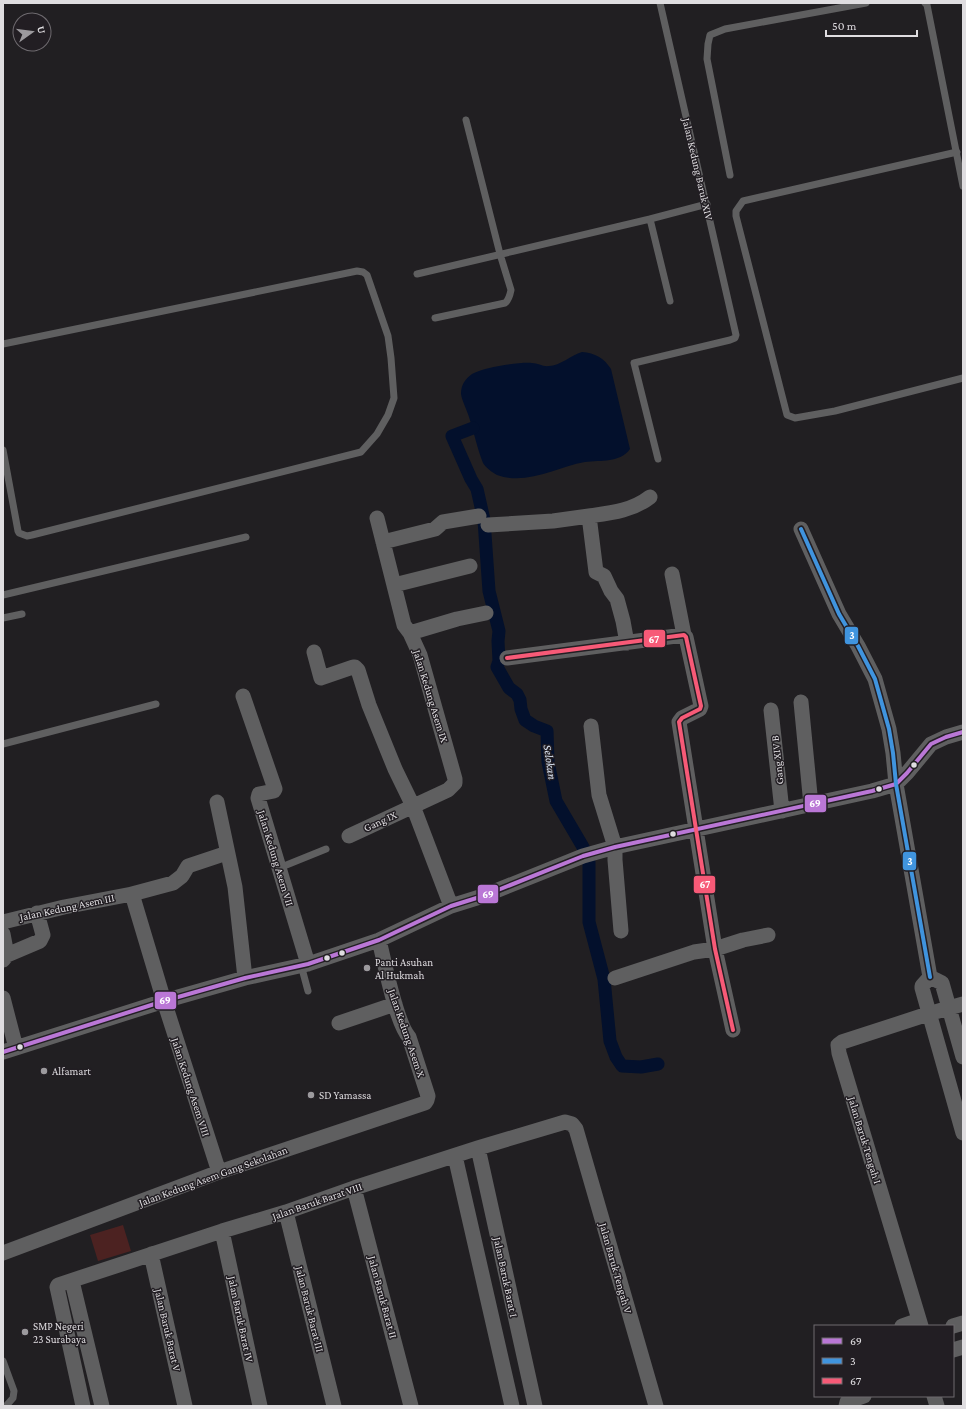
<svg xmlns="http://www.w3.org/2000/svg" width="966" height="1409" font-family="'Crimson Pro',serif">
	<rect width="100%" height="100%" fill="#211f22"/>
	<path fill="#4c2221" d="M123,1225L131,1251L98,1261L90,1235Z"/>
	<path fill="#03102c" d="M582,352C595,353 604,358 611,369L630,449C620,463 601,460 585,462C556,467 527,486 497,475C493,473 485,467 483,463C477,448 474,432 469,417C467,410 462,401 461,394C461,385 465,379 472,374C484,367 518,362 532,363C538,363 543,367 549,366C560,366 571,355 582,352Z"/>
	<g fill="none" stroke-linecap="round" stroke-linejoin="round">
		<path stroke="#03102c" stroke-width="13" d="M473,428L452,436L471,479L477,489L484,520L489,591L499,631L498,641L499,661L497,667L509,688L517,694L520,700L521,709L525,720L534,726L547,731L548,762L556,801L583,847L589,862V922L604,979L610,1041L616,1057L622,1066L641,1067L658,1064"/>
		<path stroke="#5f5f60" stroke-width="7" d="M925,3L927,5L963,186
			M957,152L743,201L736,211V216L787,415L795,418L835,411L963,378
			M730,175L707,59L708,44L710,35L725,29L866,3
			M417,274L650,219
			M670,301L650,219L707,204
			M435,318L505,303C509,300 510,295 511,290L500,254L466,120
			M3,344L357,271L363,272L367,275L388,336L391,358L394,398L388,415L377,434L361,452L32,535L27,536L19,533L18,531L3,450
			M658,459L634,363L730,340L735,338L736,335L660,3
			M3,595L246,537
			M3,618L22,614
			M3,744L156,704
			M279,868L326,849
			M301,965L308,991
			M3,1361L14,1391L13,1398L6,1406"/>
		<path stroke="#5f5f60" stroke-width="15" d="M589,516C611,513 632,511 650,497
			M488,525L553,521L589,516L596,572L604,576L611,591L617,599L623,621L627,643
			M801,529L839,614L858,646L875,679L889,729L893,753L896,784L930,977
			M383,542L435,529L443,522L479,516
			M672,574L684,635
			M394,585L470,566
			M410,633L457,619L486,613
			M314,652L321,678L353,667H355L358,670L369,705L395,769L413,806L451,906
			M507,658L684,635L686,637L701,706L700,709L682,718L679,722L715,949L733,1030
			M243,696L275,789L274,791L259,794L258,798L308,964
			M801,702L811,805
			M771,710L782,811
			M591,726L599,795L615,847V860L621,931
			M217,802L235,887L245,978
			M349,836L448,790L455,783V779L420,655L410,633L404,625L377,518
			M132,894L164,1001L219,1172
			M3,922L64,907L132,894L173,883L182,876L188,866L227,853
			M3,934L7,955L3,960
			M7,955L40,941L43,935L37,913
			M930,977L922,986V988L963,1133
			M930,977L942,983L963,1057
			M615,978L694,952L715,949L743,940L768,935
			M3,998L16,1048
			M339,1023L395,1004
			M3,1052L164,1001L245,978L308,964L379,940L451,906L483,896L583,856L615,847L872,791L896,784L907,773L931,744L946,737L963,732
			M478,1148L535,1406
			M455,1156L512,1406
			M354,1188L411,1406
			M286,1212L334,1406
			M222,1231L260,1406
			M3,1253L219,1172L425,1103L427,1100L428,1096L409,1037C396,1023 384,960 379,940
			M151,1254L185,1406
			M72,1281L102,1406
			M902,1326L919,1320
			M921,1326L839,1053L838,1045L842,1042L928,1014L963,1004
			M953,1326L963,1323
			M953,1350L963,1347
			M934,1396L937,1406
			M83,1406L57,1287L58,1285L222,1231L286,1212L354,1188L478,1148L565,1122L572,1124L576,1129L656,1406
			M846,1406L847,1402L864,1396"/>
		<defs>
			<path id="bus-1" d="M3,1052L164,1001L245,978L308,964L379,940L451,906L483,896L583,856L615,847L872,791L896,784L907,773L931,744L946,737L963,732"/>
			<path id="bus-2" d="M801,529L839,614L858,646L875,679L889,729L893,753L896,784L930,977"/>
			<path id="bus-3" d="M507,658L684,635L686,637L701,706L700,709L682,718L679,722L715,949L733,1030"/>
		</defs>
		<use href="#bus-1" stroke="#221e23" stroke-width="7"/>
		<use href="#bus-2" stroke="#221e23" stroke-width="7"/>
		<use href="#bus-3" stroke="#221e23" stroke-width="7"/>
		<use href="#bus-1" stroke="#ba77d6" stroke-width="4"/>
		<use href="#bus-2" stroke="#4094de" stroke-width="4"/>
		<use href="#bus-3" stroke="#f75a77" stroke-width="4"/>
	</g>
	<g fill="#dfdde0" stroke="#221e23" stroke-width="1.5">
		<circle cx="914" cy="765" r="3.5"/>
		<circle cx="879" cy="789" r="3.5"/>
		<circle cx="673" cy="834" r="3.5"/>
		<circle cx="342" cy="953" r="3.5"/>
		<circle cx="327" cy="958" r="3.5"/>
		<circle cx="20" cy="1047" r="3.5"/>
	</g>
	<g fill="#9c9a9e" stroke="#221e23" stroke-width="1.5">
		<circle cx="367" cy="968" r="4"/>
		<circle cx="44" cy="1071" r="4"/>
		<circle cx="311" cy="1095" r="4"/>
		<circle cx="25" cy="1332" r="4"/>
	</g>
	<g text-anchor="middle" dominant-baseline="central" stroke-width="3" stroke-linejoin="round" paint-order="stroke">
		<g font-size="11" fill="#dfdde0" stroke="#221e23">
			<text transform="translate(698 169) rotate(77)">Jalan Kedung Baruk XIV</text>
			<text transform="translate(431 696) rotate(73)">Jalan Kedung Asem IX</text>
			<text transform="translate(777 760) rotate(-96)">Gang XIV B</text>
			<text transform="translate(380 821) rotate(-25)">Gang IX</text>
			<text transform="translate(276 858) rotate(73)">Jalan Kedung Asem VII</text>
			<text transform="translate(67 907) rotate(-12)">Jalan Kedung Asem III</text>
			<text transform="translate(407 1033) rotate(71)">Jalan Kedung Asem X</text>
			<text transform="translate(191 1087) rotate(72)">Jalan Kedung Asem VIII</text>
			<text transform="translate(865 1140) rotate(73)">Jalan Baruk Tengah I</text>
			<text transform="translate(213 1176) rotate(-20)">Jalan Kedung Asem Gang Sekolahan</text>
			<text transform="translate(317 1201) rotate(-19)">Jalan Baruk Barat VIII</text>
			<text transform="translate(616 1268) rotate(74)">Jalan Baruk Tengah V</text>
			<text transform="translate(506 1277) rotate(78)">Jalan Baruk Barat I</text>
			<text transform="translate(383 1297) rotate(75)">Jalan Baruk Barat II</text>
			<text transform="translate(310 1309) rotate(76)">Jalan Baruk Barat III</text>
			<text transform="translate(241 1319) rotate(78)">Jalan Baruk Barat IV</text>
			<text transform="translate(168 1330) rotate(77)">Jalan Baruk Barat V</text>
		</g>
		<g font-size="11" fill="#dfdde0" stroke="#221e23" text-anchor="start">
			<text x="375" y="962">Panti Asuhan<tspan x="375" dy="13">Al Hukmah</tspan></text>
			<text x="52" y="1071">Alfamart</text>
			<text x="319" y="1095">SD Yamassa</text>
			<text x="33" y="1326">SMP Negeri<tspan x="33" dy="13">23 Surabaya</tspan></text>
		</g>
		<g font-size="12" font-style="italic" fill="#dae4f3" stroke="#221e23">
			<text transform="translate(550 762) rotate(82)">Selokan</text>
		</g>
	</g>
	<g stroke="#221e23" stroke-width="1.5">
		<rect x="844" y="626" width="15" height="19" rx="4" fill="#4094de"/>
		<rect x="643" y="629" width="23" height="19" rx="4" fill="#f75a77"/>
		<rect x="804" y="794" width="23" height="19" rx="4" fill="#ba77d6"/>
		<rect x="902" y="851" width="15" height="20" rx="4" fill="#4094de"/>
		<rect x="693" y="875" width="23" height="19" rx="4" fill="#f75a77"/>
		<rect x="477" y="884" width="22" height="20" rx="4" fill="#ba77d6"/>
		<rect x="154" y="991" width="23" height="19" rx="4" fill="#ba77d6"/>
	</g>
	<g font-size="11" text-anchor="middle" font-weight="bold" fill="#fff">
		<text x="852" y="639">3</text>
		<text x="654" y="643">67</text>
		<text x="815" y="807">69</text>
		<text x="910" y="865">3</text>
		<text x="705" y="888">67</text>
		<text x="488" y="898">69</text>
		<text x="165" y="1004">69</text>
	</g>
	<rect width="966" height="1409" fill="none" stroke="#dfdde0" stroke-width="8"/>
	<rect x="814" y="1325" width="140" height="72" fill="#221e23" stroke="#6e6a6f"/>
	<rect x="822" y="1338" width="20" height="6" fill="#ba77d6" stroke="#6e6a6f"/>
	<text x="850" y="1345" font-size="12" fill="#dfdde0">69</text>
	<rect x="822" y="1358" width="20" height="6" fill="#4094de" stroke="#6e6a6f"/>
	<text x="850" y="1365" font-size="12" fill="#dfdde0">3</text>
	<rect x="822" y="1378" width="20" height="6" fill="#f75a77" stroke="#6e6a6f"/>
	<text x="850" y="1385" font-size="12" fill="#dfdde0">67</text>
	<g transform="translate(32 32) rotate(76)"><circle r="19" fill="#221e23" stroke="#6e6a6f"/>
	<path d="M0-3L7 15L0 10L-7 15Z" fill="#9c9a9e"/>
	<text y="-6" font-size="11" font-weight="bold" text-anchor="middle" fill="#dfdde0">U</text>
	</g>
	<path d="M826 30v6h91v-6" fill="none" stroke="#dfdde0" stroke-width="2"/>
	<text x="832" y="30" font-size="12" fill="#dfdde0" stroke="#221e23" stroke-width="3" paint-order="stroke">50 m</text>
</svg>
